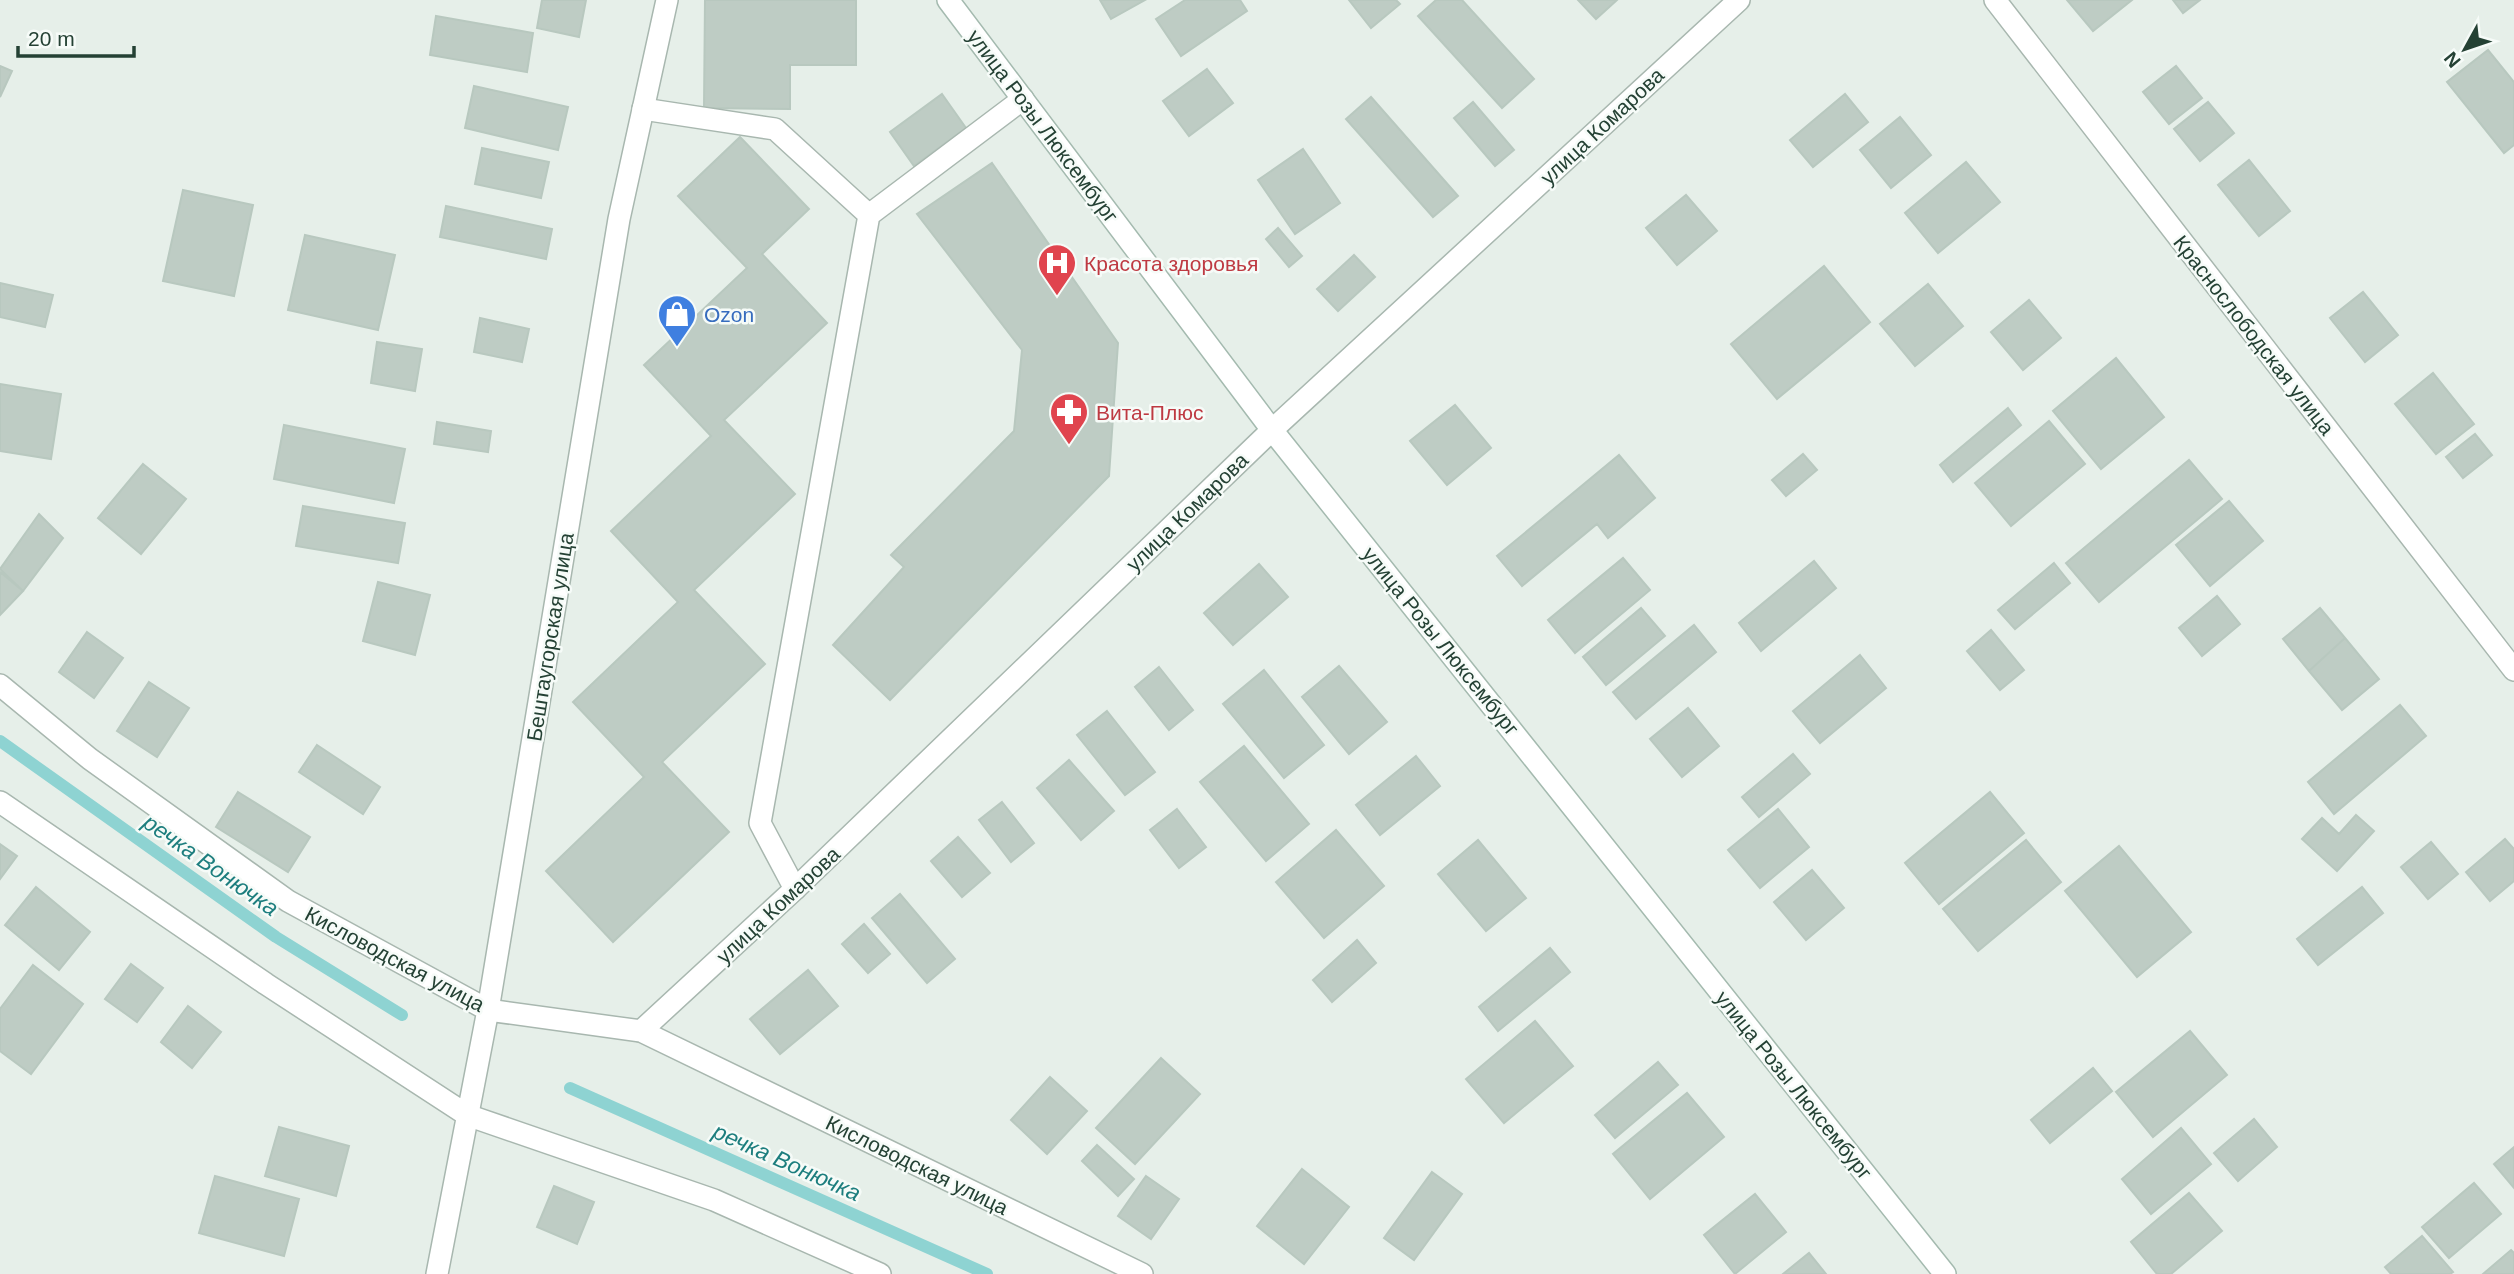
<svg xmlns="http://www.w3.org/2000/svg" width="2514" height="1274" font-family="Arial,sans-serif">
	<rect width="100%" height="100%" fill="#e6efe9"/>
	<g fill="none" stroke-linecap="round" stroke-linejoin="round">
		<path stroke="#8ed3d2" stroke-width="12" d="M0,741L276,937L402,1015
			M570,1088L987,1274"/>
	</g>
	<path fill="#beccc4" stroke="#b8c8bf" stroke-width="2" d="M542,0H586L579,37L537,28Z
		M705,0H856V65H790V109L704,108Z
		M1100,0H1145L1111,19Z
		M1185,0H1240L1247,11L1181,56L1156,19Z
		M1349,0H1396L1400,4L1371,28Z
		M1436,0H1462L1534,79L1502,108L1418,16Z
		M1578,0H1617L1596,19Z
		M2067,0H2132L2093,31Z
		M2173,0H2200L2183,13Z
		M436,16L533,33L527,72L430,55Z
		M2488,50L2514,82V145L2504,153L2447,82Z
		M0,66L12,71L0,97Z
		M2176,66L2202,98L2169,124L2143,92Z
		M1207,69L1233,103L1189,136L1163,101Z
		M474,86L568,107L558,150L465,128Z
		M942,94L966,128L914,166L890,132Z
		M1845,94L1868,122L1813,167L1790,140Z
		M1371,97L1458,196L1433,217L1346,119Z
		M1473,102L1514,150L1495,166L1454,118Z
		M2208,102L2234,133L2200,161L2174,129Z
		M1900,117L1931,155L1891,188L1860,150Z
		M740,137L809,209L762,254L827,323L724,420L795,494L694,590L765,664L662,762L729,832L613,942L546,871L644,777L573,702L678,602L611,531L711,436L644,365L747,268L678,196Z
		M482,148L549,162L541,198L475,184Z
		M1303,149L1340,203L1295,234L1258,180Z
		M2249,160L2290,211L2259,236L2218,185Z
		M1966,162L2000,202L1938,253L1905,213Z
		M992,163L1118,343L1109,476L890,700L833,645L904,567L891,555L1014,431L1022,350L917,214Z
		M183,190L253,205L234,296L163,281Z
		M1686,195L1717,231L1677,265L1646,228Z
		M446,206L552,229L546,259L440,237Z
		M1278,228L1302,256L1289,267L1266,239Z
		M305,235L395,255L378,330L288,310Z
		M1354,255L1375,277L1338,311L1317,289Z
		M1824,266L1870,322L1777,399L1731,344Z
		M0,283L53,295L45,327L0,317Z
		M1928,284L1963,326L1915,366L1880,324Z
		M2363,292L2398,335L2365,362L2330,318Z
		M2029,300L2061,338L2023,370L1991,332Z
		M480,318L529,329L522,362L474,352Z
		M377,342L422,349L415,391L371,383Z
		M2116,358L2164,417L2101,469L2053,411Z
		M2433,373L2474,424L2436,454L2395,404Z
		M0,384L61,394L51,459L0,451Z
		M1455,405L1491,448L1447,485L1410,441Z
		M2008,408L2021,425L1953,482L1940,465Z
		M2049,421L2085,464L2011,526L1975,483Z
		M437,422L491,431L488,452L434,444Z
		M284,425L405,449L394,503L274,479Z
		M2475,434L2492,455L2463,478L2446,457Z
		M1803,454L1817,470L1786,496L1772,480Z
		M1619,455L1655,498L1608,538L1597,524L1522,586L1497,556Z
		M2189,460L2222,499L2099,602L2066,563Z
		M143,464L186,499L141,554L98,518Z
		M2229,501L2263,541L2210,586L2176,545Z
		M303,506L405,523L398,563L296,546Z
		M39,514L63,538L23,591L0,569Z
		M1623,558L1650,590L1575,653L1548,620Z
		M1814,561L1836,588L1761,651L1739,623Z
		M2054,563L2070,583L2015,629L1998,610Z
		M1259,564L1288,597L1233,645L1204,613Z
		M0,572L23,591L0,615Z
		M378,582L430,595L415,655L363,641Z
		M2217,596L2240,624L2202,656L2179,628Z
		M1641,608L1665,636L1606,685L1583,657Z
		M2320,608L2345,638L2309,671L2283,639Z
		M1694,625L1716,652L1636,719L1613,692Z
		M1991,630L2024,670L2000,690L1967,651Z
		M87,632L123,658L94,698L59,672Z
		M2345,638L2379,679L2342,710L2309,671Z
		M1860,655L1886,688L1820,743L1793,711Z
		M1339,666L1387,722L1349,754L1302,697Z
		M1159,667L1193,710L1169,730L1135,687Z
		M1264,670L1324,745L1284,778L1223,704Z
		M149,682L189,708L157,757L117,731Z
		M2400,705L2426,736L2334,814L2308,782Z
		M1688,708L1719,746L1682,777L1650,739Z
		M1107,711L1155,772L1125,795L1077,735Z
		M317,745L380,787L363,814L299,772Z
		M1244,746L1309,824L1266,861L1200,782Z
		M1793,754L1810,774L1759,817L1742,797Z
		M1416,756L1440,786L1380,835L1356,805Z
		M1069,760L1114,811L1081,840L1037,788Z
		M238,792L310,837L288,872L216,827Z
		M1990,792L2024,833L1939,904L1905,863Z
		M1002,802L1034,843L1011,862L979,820Z
		M1177,809L1206,847L1179,868L1150,830Z
		M1778,809L1809,847L1760,888L1728,850Z
		M2356,815L2374,831L2337,871L2302,839L2322,818L2339,834Z
		M1336,830L1384,886L1324,938L1276,882Z
		M958,837L990,873L962,897L931,861Z
		M2505,839L2514,849V881L2490,901L2466,872Z
		M1478,840L1526,898L1486,931L1438,874Z
		M2026,840L2061,882L1978,951L1943,909Z
		M2431,842L2458,874L2428,899L2401,867Z
		M0,844L17,856L0,879Z
		M2119,846L2191,932L2137,977L2065,891Z
		M1812,870L1844,908L1806,940L1774,902Z
		M36,887L90,932L59,970L5,925Z
		M2362,887L2383,913L2318,965L2297,939Z
		M900,894L955,959L927,983L872,918Z
		M864,924L890,954L868,973L842,944Z
		M1357,940L1376,963L1332,1002L1313,980Z
		M1550,948L1570,972L1498,1031L1479,1007Z
		M131,964L163,988L137,1022L105,999Z
		M33,965L83,1004L31,1074L0,1051V1009Z
		M808,970L838,1006L780,1054L750,1019Z
		M188,1006L221,1032L192,1068L161,1042Z
		M1535,1021L1573,1066L1504,1123L1466,1079Z
		M2190,1031L2227,1075L2153,1137L2116,1092Z
		M1161,1058L1200,1094L1135,1164L1096,1128Z
		M1658,1062L1678,1085L1615,1138L1595,1115Z
		M2093,1068L2112,1091L2050,1143L2031,1120Z
		M1050,1077L1087,1111L1047,1154L1011,1120Z
		M1687,1093L1724,1137L1650,1199L1613,1154Z
		M2254,1119L2277,1147L2238,1181L2214,1153Z
		M279,1127L349,1146L336,1196L265,1176Z
		M2181,1128L2211,1164L2151,1214L2122,1179Z
		M1097,1145L1134,1179L1118,1196L1082,1161Z
		M2514,1147V1188L2494,1164Z
		M1302,1169L1349,1207L1304,1264L1257,1226Z
		M1432,1172L1462,1194L1414,1260L1384,1238Z
		M215,1176L299,1199L284,1256L199,1233Z
		M1146,1176L1179,1199L1151,1239L1118,1216Z
		M2474,1183L2501,1214L2449,1258L2422,1227Z
		M554,1186L594,1202L577,1244L537,1227Z
		M2189,1193L2222,1231L2171,1274H2157L2131,1242Z
		M1755,1194L1786,1232L1735,1274L1704,1235Z
		M2422,1236L2453,1272L2450,1274H2391L2385,1267Z
		M2511,1250L2514,1253V1274H2483Z
		M1809,1253L1826,1274H1783Z"/>
	<g fill="none" stroke-linecap="round" stroke-linejoin="round">
		<defs>
			<path id="lane" d="M643,109L775,129L869,215
				M795,889L760,823L869,215L1023,99
				M488,1010L641,1031L1142,1274
				M467,1115L714,1200L880,1274"/>
			<path id="street" d="M1995,0L2514,670
				M0,685L90,759L288,901L488,1010
				M0,802L266,984L467,1115
				M641,1031L795,889L1272,430L1739,0
				M437,1274L488,1010L619,219L667,0"/>
			<path id="secondary" d="M948,0L1272,430L1945,1274"/>
		</defs>
		<use href="#lane" stroke="#a8b7af" stroke-width="24"/>
		<use href="#street" stroke="#a8b7af" stroke-width="24"/>
		<use href="#secondary" stroke="#a4baaf" stroke-width="24"/>
		<use href="#lane" stroke="#fff" stroke-width="21"/>
		<use href="#street" stroke="#fff" stroke-width="21"/>
		<use href="#secondary" stroke="#fff" stroke-width="21"/>
	</g>
	<defs>
		<symbol id="hospital-pin" viewBox="-11 -11 22 30"><path d="M0 17L-7.5 6A9.5 9.5 0 1 1 7.5 6Z" fill="#e0444e" stroke="#f6fbf8"/><path d="M-5-5h3v3.5h4V-5h3V5h-3V1.5h-4V5h-3Z" fill="#fff"/></symbol>
		<symbol id="shop-pin" viewBox="-11 -11 22 30"><path d="M0 17L-7.5 6A9.5 9.5 0 1 1 7.5 6Z" fill="#3f7fe0" stroke="#f6fbf8"/><path d="M-5-2.5h2.3a2.7 3.5 0 0 1 5.4 0H5L5.5 6h-11ZM-1.5-2.5h3a1.5 2.3 0 0 0-3 0Z" fill="#fff"/></symbol>
		<symbol id="pharmacy-pin" viewBox="-11 -11 22 30"><path d="M0 17L-7.5 6A9.5 9.5 0 1 1 7.5 6Z" fill="#e0444e" stroke="#f6fbf8"/><path d="M-2-6h4v4h4v4h-4v4h-4v-4h-4v-4h4Z" fill="#fff"/></symbol>
	</defs>
	<g fill-rule="evenodd">
		<use href="#hospital-pin" x="1035" y="241" width="44" height="60"/>
		<use href="#shop-pin" x="655" y="292" width="44" height="60"/>
		<use href="#pharmacy-pin" x="1047" y="390" width="44" height="60"/>
	</g>
	<g text-anchor="middle" dominant-baseline="central" stroke-width="5" stroke-linejoin="round" paint-order="stroke">
		<g font-size="21" fill="#244134" stroke="#f6fbf8">
			<text transform="translate(1043 126) rotate(53)">улица Розы Люксембург</text>
			<text transform="translate(1602 126) rotate(-43)">улица Комарова</text>
			<text transform="translate(2254 335) rotate(52)">Краснослободская улица</text>
			<text transform="translate(1187 512) rotate(-44)">улица Комарова</text>
			<text transform="translate(550 637) rotate(-81)">Бештаугорская улица</text>
			<text transform="translate(1441 641) rotate(51)">улица Розы Люксембург</text>
			<text transform="translate(778 905) rotate(-43)">улица Комарова</text>
			<text transform="translate(395 959) rotate(28)">Кисловодская улица</text>
			<text transform="translate(1794 1085) rotate(51)">улица Розы Люксембург</text>
			<text transform="translate(917 1165) rotate(26)">Кисловодская улица</text>
		</g>
		<g font-size="21" fill="#be3a42" stroke="#f6fbf8" text-anchor="start">
			<text x="1084" y="263">Красота здоровья</text>
			<text x="1096" y="412">Вита-Плюс</text>
		</g>
		<g font-size="21" fill="#366cbe" stroke="#f6fbf8" text-anchor="start">
			<text x="704" y="314">Ozon</text>
		</g>
		<g font-size="23" font-style="italic" fill="#1d7e7e" stroke="#f6fbf8">
			<text transform="translate(211 865) rotate(35)">речка Вонючка</text>
			<text transform="translate(787 1162) rotate(24)">речка Вонючка</text>
		</g>
	</g>
	<g transform="translate(2465 49) rotate(230)" stroke="#f6fbf8" stroke-width="5" paint-order="stroke">
	<path d="M0-5L12 26L0 18L-12 26Z" fill="#244134"/>
	<text y="-10" font-size="19" font-weight="bold" text-anchor="middle" fill="#244134">N</text>
	</g>
	<path d="M18 46v10h116v-10" fill="none" stroke="#244134" stroke-width="3.5"/>
	<text x="28" y="46" font-size="21" fill="#244134" stroke="#f6fbf8" stroke-width="5" paint-order="stroke">20 m</text>
</svg>
